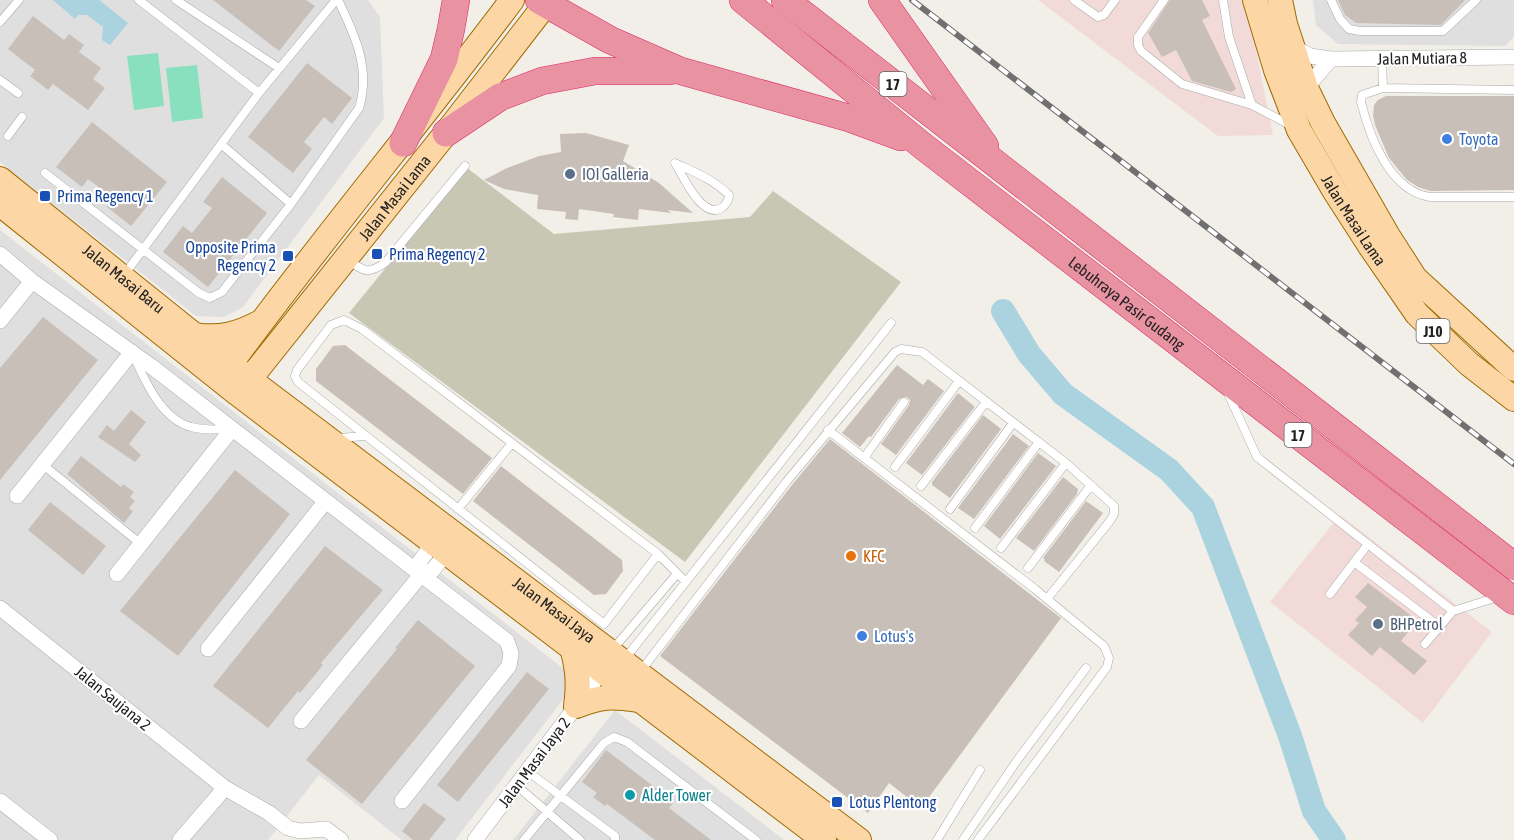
<svg xmlns="http://www.w3.org/2000/svg" width="1514" height="840" font-family="'Asap Condensed',sans-serif">
	<rect width="100%" height="100%" fill="#f2efe9"/>
	<path fill="#e0dfdf" d="M0,0H368L380,17L384,118L243,307L224,317L196,316L0,162Z
		M1313,0H1514V36L1506,46L1338,44L1316,25Z
		M0,230L578,680L455,840H402L319,775L268,840H0Z
		M615,710L784,840H513Z"/>
	<path fill="#f2dad9" d="M1038,0H1246L1273,135L1218,136Z
		M1340,515L1492,632L1423,723L1270,602Z"/>
	<path fill="#c7c7b4" d="M467,168L554,234L750,217L773,191L901,282L685,562L349,313Z"/>
	<path fill="#88e0be" d="M158,53L164,106L134,110L127,56Z
		M197,65L203,118L172,122L166,68Z"/>
	<path fill="#aad3df" d="M53,0H99L128,23L110,45L102,40L103,27L87,15H78L75,19Z"/>
	<g fill="none" stroke-linecap="round" stroke-linejoin="round">
		<path stroke="#aad3df" stroke-width="24" d="M1003,311L1029,354L1063,394L1169,470L1203,507L1290,736L1314,811L1334,840"/>
	</g>
	<path fill="#c7bfb8" d="M213,0H306L315,6L279,51Z
		M1170,0H1202L1210,16L1202,20L1236,89L1231,92L1192,81L1176,50L1162,57L1148,33Z
		M1465,0L1441,25L1356,23L1345,15L1338,0Z
		M33,16L64,40L69,34L84,45L79,52L101,68L93,79L105,88L88,110L53,84L48,90L30,76L35,70L8,49Z
		M307,63L352,98L332,124L324,117L304,142L312,149L293,173L248,137Z
		M1386,96H1514V190L1430,191L1418,187L1407,180L1389,158L1375,125L1373,115L1374,105L1378,100Z
		M92,122L167,182L131,226L107,207L113,198L88,179L82,187L56,167Z
		M586,133L629,145L623,161L659,183L693,213L668,210L671,213L639,209L638,220L613,217L614,214L579,209L578,220L565,219L566,212L537,209L538,195L504,189L484,180L507,168L539,156L561,152L560,134Z
		M222,177L267,213L208,287L163,252L183,226L192,233L212,208L203,202Z
		M43,317L98,360L0,480V368Z
		M345,345L492,458L463,494L316,381V369L333,346Z
		M897,365L923,385L928,379L944,391L896,455L881,444L909,405L910,400L907,397L899,399L871,437L869,436L860,447L842,433Z
		M958,393L974,406V408L922,475L906,463Z
		M131,410L146,422L129,444L141,455L135,462L98,437L107,425L114,431Z
		M983,415L1001,429L950,498L932,485V482Z
		M1013,434L1029,446L974,519L958,508Z
		M830,439L1061,618L921,808L889,783L868,813L660,656L792,485Z
		M1038,453L1056,466L1000,539L984,526Z
		M81,456L121,487L123,484L134,492L130,497L135,501L129,508L133,511L124,523L67,474Z
		M501,466L622,560L623,571L606,594L594,595L473,501Z
		M235,470L290,514L178,656L120,611Z
		M1063,477L1078,489L1077,494L1034,551L1016,538Z
		M1086,501L1103,513L1059,572L1044,561L1045,560L1043,558Z
		M50,502L106,546L83,575L28,530Z
		M325,546L383,590L321,663L323,665L300,693L298,691L268,728L213,686Z
		M1368,583L1417,620L1401,641L1427,661L1414,675L1380,647L1372,656L1348,635L1359,623L1355,620L1367,607L1355,597Z
		M418,620L475,666L362,804L306,760L397,649L395,648Z
		M527,672L549,689L458,802L437,785Z
		M606,750L674,802L669,808L711,840H655L607,804L605,806L593,797L597,793L582,782Z
		M424,803L446,819L429,840H413L402,831Z"/>
	<g fill="none" stroke-linecap="round" stroke-linejoin="round">
		<defs>
			<path id="lane" d="M139,0L259,93
				M176,0L279,68
				M1074,0L1098,17L1104,15L1115,0
				M1164,0L1138,37V45L1141,51L1182,84L1252,105
				M1223,0L1229,37L1252,105L1290,125
				M1331,0L1340,19L1349,29L1360,31H1443L1476,0
				M0,22L19,0
				M1382,58L1383,88
				M0,80L18,93
				M1514,90L1383,88L1362,95L1361,102C1370,138 1390,191 1430,197H1514
				M8,136L22,117
				M221,144L291,204
				M675,163C694,172 713,179 729,195C729,200 727,203 723,207C703,222 683,176 675,163Z
				M45,173L199,293L210,298L222,292L291,204L359,108C371,69 355,35 338,0
				M350,261C365,272 368,274 385,263L465,166
				M124,275L259,93L336,0
				M344,320L362,329L658,554L604,624L298,382L295,376L297,370L331,325Z
				M135,359C146,383 162,419 191,427C203,430 216,430 229,429
				M1227,391L1257,457L1453,611L1498,597
				M828,430L1035,589L1104,646L1109,658L1107,667L978,840
				M339,438L365,436
				M864,458L904,402
				M42,464L141,544
				M895,467L959,381
				M921,486L986,402
				M458,509L512,443
				M950,509L1013,423
				M975,528L1039,442
				M1001,548L1066,463
				M658,554L686,582
				M1354,562L1440,627
				M1028,568L1091,485
				M1330,594L1368,544
				M1425,644L1453,611
				M613,649L676,575
				M624,660L891,323
				M640,672L787,481L895,352L901,349L922,352L1066,463L1114,506V514L1110,521L1047,599
				M527,771L615,836V840
				M516,785L580,840
				M524,840L604,743L614,737L627,742L756,840
				M937,840L980,770
				M963,840L1016,762L1086,668"/>
			<path id="street" d="M1293,47L1310,56L1331,59L1514,57
				M1306,88L1331,59
				M0,254L32,281L151,366L507,641L511,653L509,666L402,801
				M0,321L32,281
				M17,496L132,352
				M117,574L232,429
				M420,576V561L438,537
				M0,608L225,788L269,813L288,828L300,831L326,829L341,840
				M208,649L325,502
				M301,721L420,576L432,571L451,547
				M0,801L50,840
				M180,840L225,788
				M475,840L593,684L598,668L602,663"/>
			<g id="primary">
				<path id="s1" d="M1255,0L1276,70L1299,130L1334,190L1370,246L1417,314L1469,364L1514,399"/>
				<path d="M1280,0L1285,24L1306,88L1323,123L1388,236L1415,278L1514,369"/>
				<path id="s2" d="M0,179L249,379L859,840"/>
				<path d="M0,204L238,394L824,840"/>
				<path d="M195,335C221,339 238,334 261,322"/>
				<path d="M221,377C314,248 417,127 512,0"/>
				<path id="s3" d="M241,390L446,133L549,0"/>
				<path d="M572,648C578,669 579,685 576,706C602,696 611,696 638,700"/>
			</g>
			<g id="highway">
				<path d="M539,0L610,40L681,71L849,118L901,137"/>
				<path id="s4" d="M743,0L924,147L1514,601"/>
				<path d="M785,0L1514,566"/>
				<path d="M882,0L985,146"/>
				<path d="M446,133L500,97L542,81L595,71H670"/>
				<path d="M403,143L444,59L451,29L456,0"/>
			</g>
		</defs>
		<use href="#lane" stroke="#a9a9a9" stroke-width="9"/>
		<use href="#street" stroke="#a9a9a9" stroke-width="16"/>
		<use href="#primary" stroke="#a06b00" stroke-width="26"/>
		<use href="#highway" stroke="#dc2a67" stroke-width="28"/>
		<use href="#lane" stroke="#fff" stroke-width="8"/>
		<use href="#street" stroke="#fff" stroke-width="15"/>
		<use href="#primary" stroke="#fcd6a4" stroke-width="24"/>
		<use href="#highway" stroke="#e892a2" stroke-width="27"/>
		<defs>
			<path id="rail" d="M912,0L1514,464"/>
		</defs>
		<use href="#rail" stroke="#707070" stroke-width="6"/>
		<use href="#rail" stroke="#fff" stroke-width="4" stroke-dasharray="11" stroke-linecap="butt"/>
	</g>
	<g fill="#3f7fe0" stroke="#fff" stroke-width="2">
		<circle cx="1447" cy="139" r="6"/>
		<circle cx="862" cy="636" r="6"/>
	</g>
	<g fill="#5c6f8a" stroke="#fff" stroke-width="2">
		<circle cx="570" cy="174" r="6"/>
		<circle cx="1378" cy="624" r="6"/>
	</g>
	<g fill="#1a4fb4" stroke="#fff" stroke-width="2">
		<rect x="39" y="190" width="12" height="12" rx="3"/>
		<rect x="371" y="248" width="12" height="12" rx="3"/>
		<rect x="282" y="250" width="12" height="12" rx="3"/>
		<rect x="831" y="796" width="12" height="12" rx="3"/>
	</g>
	<circle fill="#e8710a" stroke="#fff" stroke-width="2" cx="851" cy="556" r="6"/>
	<circle fill="#0f9aa8" stroke="#fff" stroke-width="2" cx="630" cy="795" r="6"/>
	<g text-anchor="middle" dominant-baseline="central" stroke-width="4.5" stroke-linejoin="round" paint-order="stroke">
		<g fill="#fff" stroke="#646464" stroke-width="1.5">
			<rect x="879.5" y="72" width="27" height="24" rx="4.5"/>
			<rect x="1416.5" y="319" width="33" height="24" rx="4.5"/>
			<rect x="1284.5" y="423" width="27" height="24" rx="4.5"/>
		</g>
		<g font-size="15" font-weight="bold" fill="#222">
			<text x="893" y="84">17</text>
			<text x="1433" y="331">J10</text>
			<text x="1298" y="435">17</text>
		</g>
		<g font-size="16" fill="#222" stroke="#fff">
			<text transform="translate(1422 58) rotate(-1)">Jalan Mutiara 8</text>
			<text stroke="none"><textPath href="#s3" startOffset="246">Jalan Masai Lama</textPath></text>
			<text stroke="none"><textPath href="#s1" startOffset="243">Jalan Masai Lama</textPath></text>
			<text stroke="none"><textPath href="#s2" startOffset="159">Jalan Masai Baru</textPath></text>
			<text stroke="none"><textPath href="#s4" startOffset="489">Lebuhraya Pasir Gudang</textPath></text>
			<text stroke="none"><textPath href="#s2" startOffset="702">Jalan Masai Jaya</textPath></text>
			<text transform="translate(113 698) rotate(39)">Jalan Saujana 2</text>
			<text transform="translate(534 762) rotate(-53)">Jalan Masai Jaya 2</text>
		</g>
		<g font-size="16" fill="#366cbe" stroke="#fff" text-anchor="start">
			<text x="1459" y="139">Toyota</text>
			<text x="874" y="636">Lotus's</text>
		</g>
		<g font-size="16" fill="#4e5e75" stroke="#fff" text-anchor="start">
			<text x="582" y="174">IOI Galleria</text>
			<text x="1390" y="624">BHPetrol</text>
		</g>
		<g font-size="16" fill="#164399" stroke="#fff" text-anchor="start">
			<text x="57" y="196">Prima Regency 1</text>
			<text x="276" y="247" text-anchor="end">Opposite Prima<tspan x="276" dy="18">Regency 2</tspan></text>
			<text x="389" y="254">Prima Regency 2</text>
			<text x="849" y="802">Lotus Plentong</text>
		</g>
		<g font-size="16" fill="#c56008" stroke="#fff" text-anchor="start">
			<text x="863" y="556">KFC</text>
		</g>
		<g font-size="16" fill="#0d838f" stroke="#fff" text-anchor="start">
			<text x="642" y="795">Alder Tower</text>
		</g>
	</g>
</svg>
